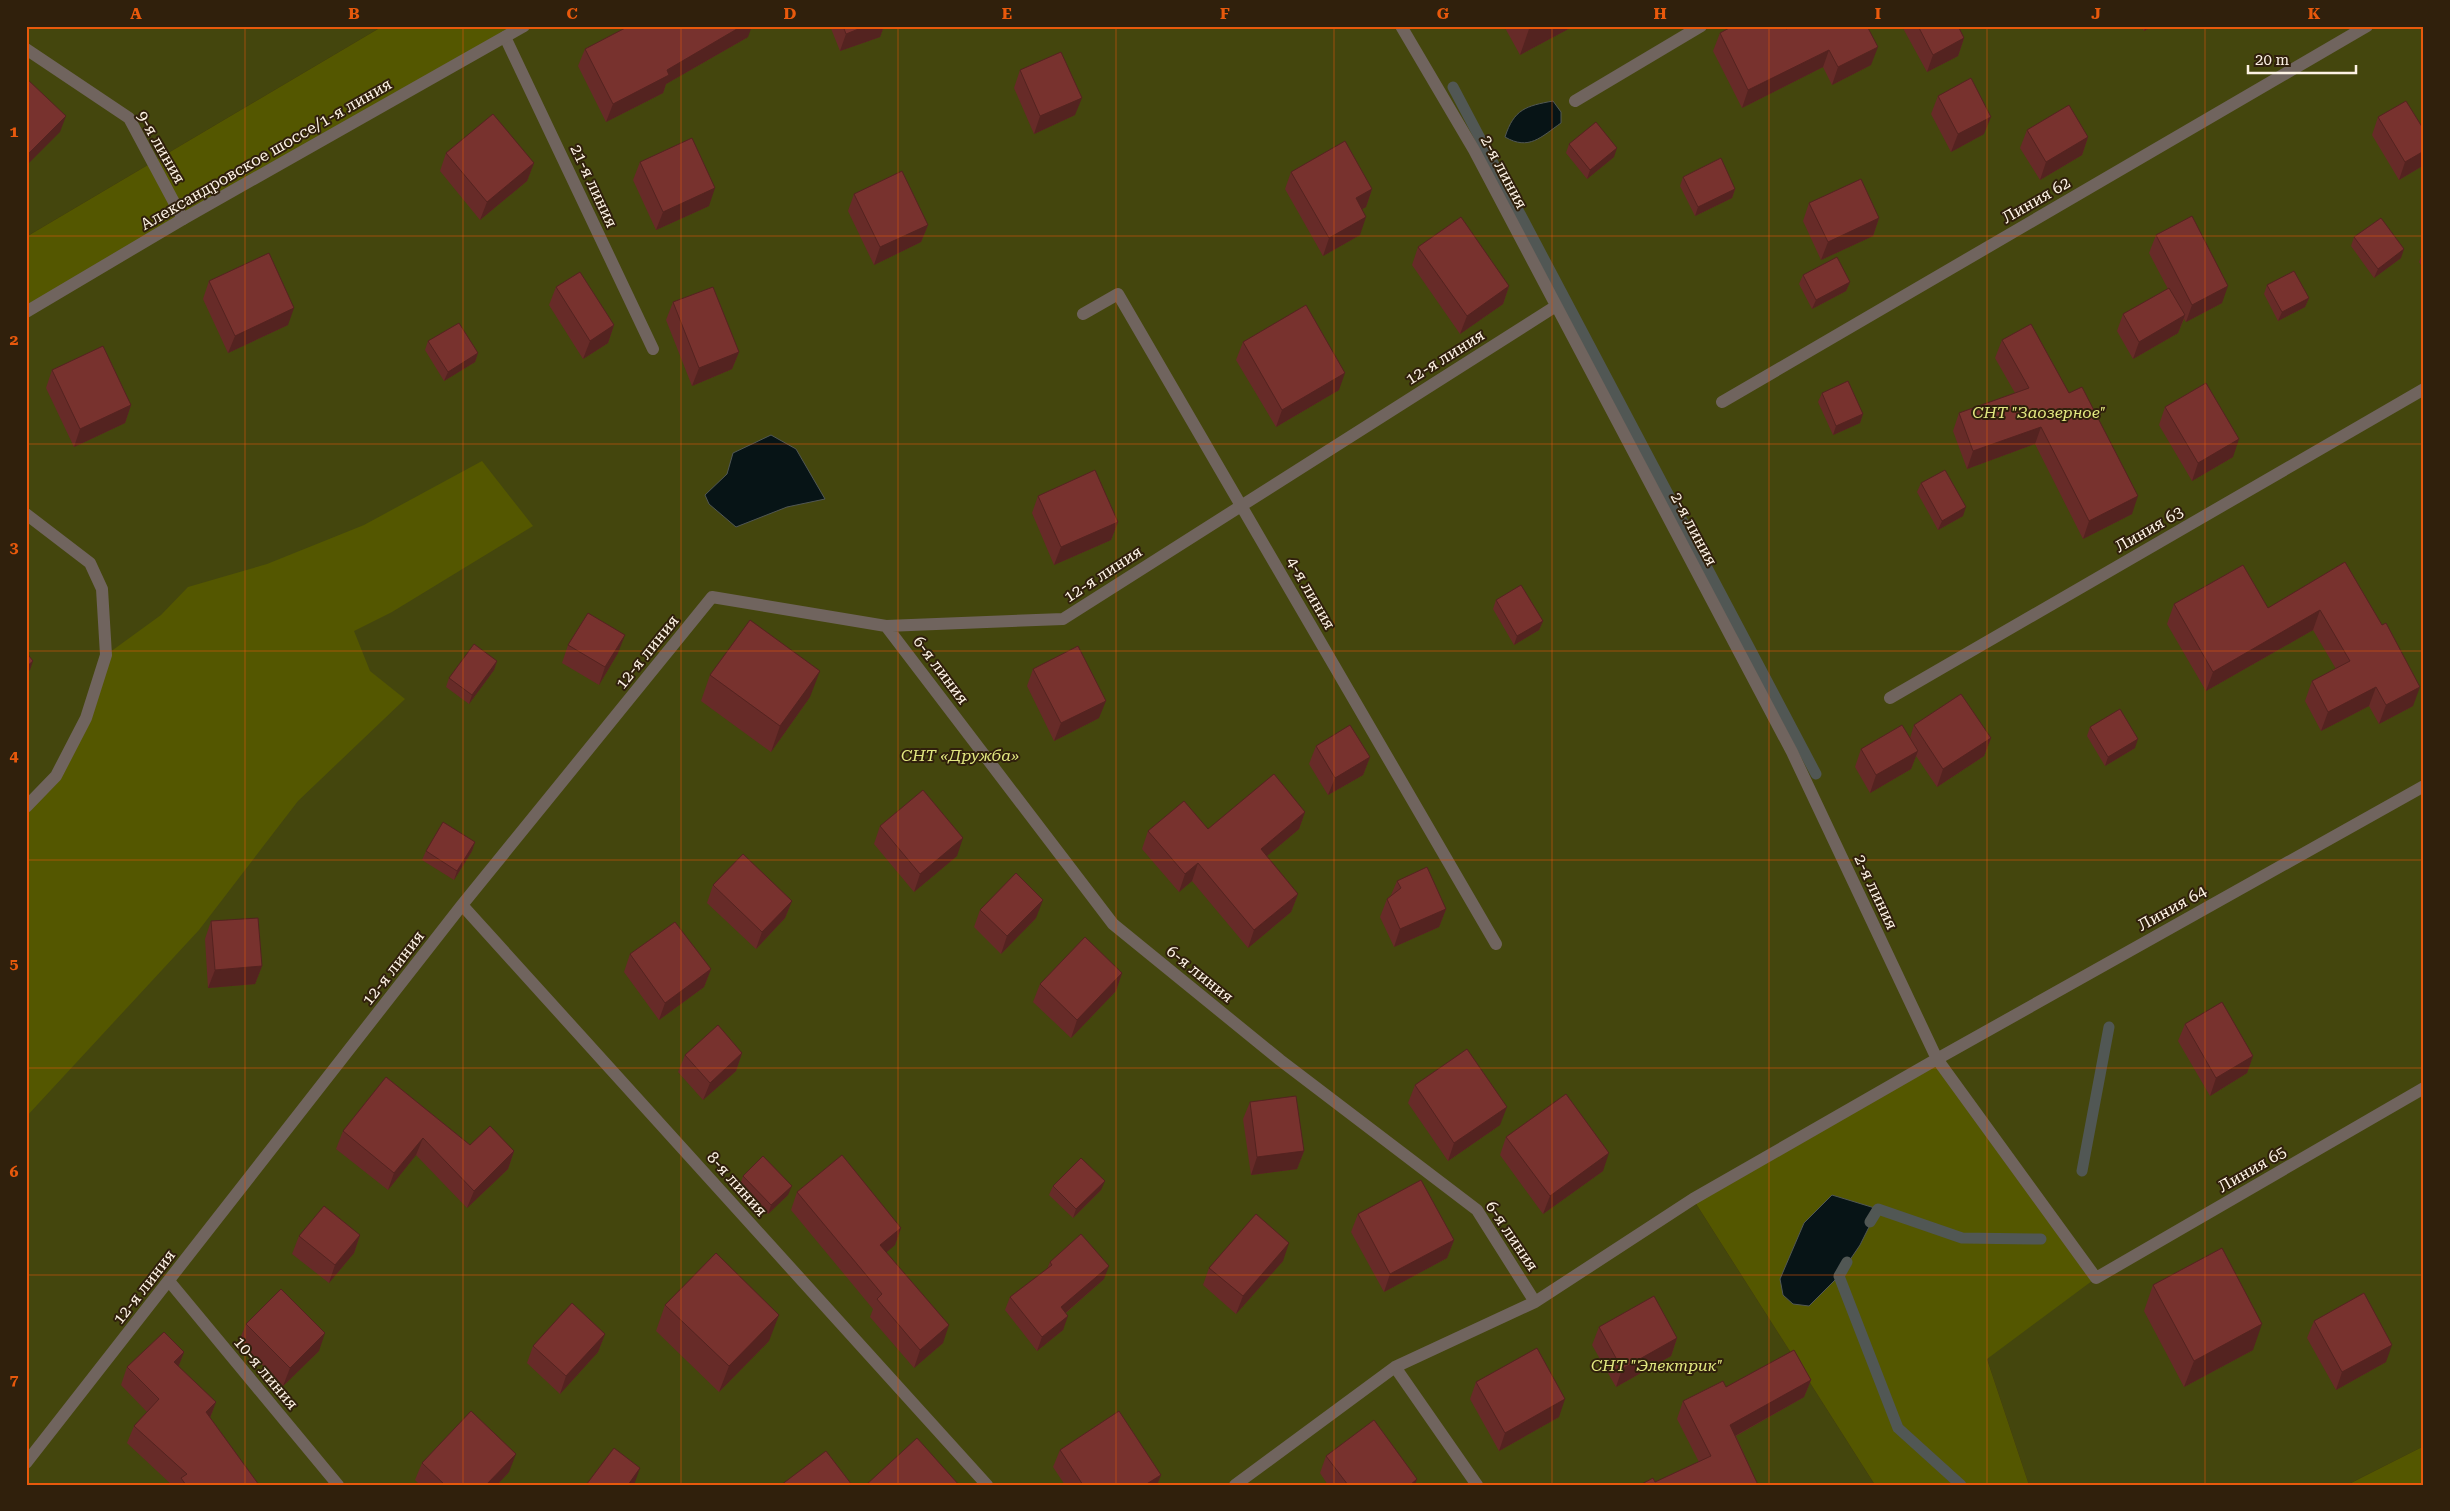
<svg xmlns="http://www.w3.org/2000/svg" width="2450" height="1511" font-family="'Roboto Serif',serif">
	<rect width="100%" height="100%" fill="#3a2a15"/>
	<path fill="#44460d" d="M26,26H383L26,237Z
		M521,26H2424V1446L2347,1485H2029L1987,1359L1693,1199L1875,1485H26V313Z"/>
	<path fill="#545700" fill-rule="evenodd" d="M383,26H521L26,313V237Z
		M482,461L533,526L392,612L354,631L370,671L405,699L298,801L199,930L26,1117V808L56,776L106,655L161,615L188,587L267,564L364,525Z
		M1937,1059L2096,1278L1987,1359L2029,1485H1875L1693,1199ZM1832,1195L1877,1209L1804,1223Z
		M2424,1446V1485H2347Z"/>
	<path fill="#071416" stroke="#515754" d="M1553,101L1561,112V123C1541,137 1529,151 1505,137C1514,109 1526,106 1553,101Z
		M771,435L796,449L825,499L787,507L736,527L709,504L705,495L727,474L733,453Z
		M1832,1195L1878,1209L1860,1245L1839,1276L1809,1306L1793,1304L1783,1295L1780,1279L1804,1223Z"/>
	<g fill="none" stroke-linecap="round" stroke-linejoin="round">
		<path stroke="#515754" stroke-width="11" d="M1453,87L1816,774
			M2082,1171L2109,1027
			M1870,1222L1878,1209L1962,1238L2041,1239
			M1847,1262L1839,1276L1898,1428L1961,1485"/>
		<path stroke="#70645e" stroke-width="12" d="M1401,26L1474,150L1792,752L1937,1059L2096,1278L2424,1088
			M505,37L653,349
			M26,49L129,118L183,219
			M1575,101L1701,26
			M1083,314L1118,294L1496,944
			M1722,402L2367,26
			M26,514L90,563L102,589L106,655L86,718L56,776L26,807
			M886,626L1113,924L1280,1060L1477,1210L1535,1302
			M1890,698L2424,389
			M462,905L987,1485
			M169,1281L338,1485
			M1395,1367L1477,1485
			M26,1463L462,905L712,597L886,626L1063,619L1556,306
			M1235,1485L1395,1367L1535,1302L1693,1199L1937,1059L2424,786"/>
		<path stroke="#70645e" stroke-width="12" d="M26,312L183,219L524,26"/>
	</g>
	<path fill="#672b28" d="M830,26H884L880,37L840,51Z
		M1504,26H1574L1520,55Z
		M1905,26H1958L1964,38L1958,56L1927,72L1904,30Z
		M2141,26H2153L2144,31Z
		M1786,29L1871,65L1832,85L1823,67L1742,108L1713,51L1720,33Z
		M748,37L666,84L663,93L606,122L578,66L585,49Z
		M1020,70L1075,115L1034,134L1014,88Z
		M1938,96L1984,134L1951,152L1931,114Z
		M2378,117L2424,130V165L2399,180L2372,135Z
		M2027,130L2088,137L2082,155L2040,180L2020,148Z
		M1569,144L1614,157L1587,179L1566,153Z
		M446,153L534,163L527,181L480,220L440,171Z
		M640,162L709,206L656,230L633,180Z
		M1291,172L1372,189L1366,207L1362,209L1360,235L1323,256L1285,189Z
		M1683,177L1735,189L1732,198L1695,216L1680,186Z
		M854,194L928,225L921,242L874,265L848,211Z
		M1809,203L1879,218L1873,236L1821,260L1803,221Z
		M2156,235L2222,303L2186,322L2184,319L2178,333L2133,359L2117,331L2123,314L2168,289L2149,253Z
		M2354,237L2401,258L2374,278L2351,246Z
		M1418,247L1509,286L1503,304L1460,334L1412,265Z
		M2424,249V270L2419,262Z
		M1803,275L1850,282L1846,291L1812,309L1799,284Z
		M209,281L288,325L228,353L203,299Z
		M2267,285L2309,298L2305,307L2278,321L2264,294Z
		M556,287L614,325L608,343L583,359L549,305Z
		M673,302L739,352L732,369L692,386L666,320Z
		M2002,340L2132,514L2083,539L2035,444L1967,469L1953,431L1959,413L2015,393L1995,358Z
		M428,341L478,353L475,362L444,381L425,350Z
		M1243,342L1339,390L1276,427L1236,360Z
		M52,370L131,405L125,423L74,447L46,388Z
		M1822,393L1863,414L1860,423L1833,435L1818,402Z
		M2165,407L2233,457L2192,481L2159,425Z
		M1921,483L1963,516L1938,530L1917,492Z
		M1038,496L1118,522L1111,540L1054,565L1032,513Z
		M2345,562L2413,706L2379,724L2369,706L2321,731L2305,701L2312,681L2336,669L2313,630L2206,691L2167,624L2174,604L2268,608Z
		M1496,600L1543,621L1539,630L1514,645L1493,609Z
		M568,645L618,653L599,685L562,663Z
		M497,661L494,670L469,704L446,687L449,678Z
		M1033,669L1099,718L1054,741L1027,686Z
		M710,675L810,697L771,752L701,701Z
		M1914,725L1991,738L1984,756L1937,787L1916,756L1911,769L1870,793L1855,767L1861,749L1910,738Z
		M2090,727L2135,748L2105,766L2087,736Z
		M1316,746L1370,757L1363,775L1328,795L1309,764Z
		M1305,812L1299,829L1267,856L1298,894L1291,912L1248,948L1192,881L1179,892L1142,849L1148,831L1208,829Z
		M880,826L957,856L914,892L874,844Z
		M475,842L472,851L454,880L422,860L426,851Z
		M1397,881L1446,909L1439,927L1394,947L1380,917L1387,899L1391,895Z
		M713,885L792,901L785,918L756,949L707,903Z
		M980,910L1036,918L1001,954L974,927Z
		M211,921L262,966L255,984L208,988L205,939Z
		M630,954L711,969L704,987L659,1020L624,972Z
		M1122,973L1116,991L1071,1038L1033,1002L1040,984Z
		M2185,1024L2253,1056L2247,1073L2210,1096L2178,1041Z
		M742,1053L736,1071L703,1100L678,1072L685,1055Z
		M386,1077L470,1145L514,1151L508,1169L467,1208L416,1155L388,1190L336,1149L343,1131Z
		M1415,1085L1500,1125L1448,1161L1408,1103Z
		M1250,1102L1304,1151L1297,1169L1251,1175L1243,1119Z
		M1506,1137L1603,1171L1543,1214L1500,1155Z
		M743,1176L788,1195L768,1214L740,1185Z
		M1053,1186L1101,1190L1073,1218L1049,1195Z
		M797,1192L901,1228L895,1245L886,1252L943,1343L914,1368L870,1317L873,1309L791,1210Z
		M1358,1214L1454,1240L1447,1258L1384,1292L1351,1232Z
		M360,1235L354,1253L329,1283L292,1254L299,1236Z
		M1283,1261L1236,1314L1203,1285L1209,1268Z
		M1050,1262L1104,1279L1066,1313L1063,1330L1037,1351L1005,1310L1010,1297L1047,1269Z
		M2153,1285L2253,1350L2184,1387L2144,1311Z
		M665,1305L769,1341L719,1392L656,1331Z
		M2314,1321L2386,1362L2336,1390L2307,1338Z
		M246,1324L319,1351L283,1386L239,1341Z
		M1599,1327L1677,1338L1671,1356L1616,1387L1592,1345Z
		M605,1334L598,1352L560,1394L527,1363L533,1346Z
		M184,1352L178,1367L216,1402L210,1418L259,1485H172L127,1443L134,1426L147,1412L121,1385L127,1367Z
		M1811,1380L1804,1397L1736,1436L1758,1485L1655,1482L1699,1462L1677,1419L1683,1401L1726,1387Z
		M1476,1382L1559,1417L1499,1451L1470,1399Z
		M1060,1450L1161,1475L1157,1485H1065L1053,1467Z
		M1326,1456L1417,1479L1415,1485H1328L1320,1473Z
		M422,1463L509,1472L497,1485H420L415,1480Z"/>
	<path fill="#542320" d="M742,26H752L748,37L666,84L663,93L606,122L613,104L667,70Z
		M866,26H884L880,37L840,51L846,34Z
		M1534,26H1574L1520,55L1529,29Z
		M2146,26H2153L2144,31Z
		M1964,38L1958,56L1927,72L1933,55Z
		M1878,47L1871,65L1832,85L1838,67Z
		M1829,50L1823,67L1742,108L1748,90Z
		M1082,98L1075,115L1034,134L1040,116Z
		M66,116L60,132L26,166V156Z
		M1991,117L1984,134L1951,152L1958,134Z
		M2088,137L2082,155L2040,180L2046,162Z
		M1617,148L1614,157L1587,179L1590,170Z
		M2424,151V165L2399,180L2405,162Z
		M534,163L527,181L480,220L487,202Z
		M715,188L709,206L656,230L663,212Z
		M1372,189L1366,207L1349,216L1356,198Z
		M1735,189L1732,198L1695,216L1698,207Z
		M1366,217L1360,235L1323,256L1329,238Z
		M1879,218L1873,236L1821,260L1828,242Z
		M928,225L921,242L874,265L880,247Z
		M2404,249L2401,258L2374,278L2378,269Z
		M1850,282L1846,291L1812,309L1816,300Z
		M1509,286L1503,304L1460,334L1467,316Z
		M2228,286L2222,303L2186,322L2192,305Z
		M2309,298L2305,307L2278,321L2282,312Z
		M294,308L288,325L228,353L235,336Z
		M2185,315L2178,333L2133,359L2139,342Z
		M614,325L608,343L583,359L590,341Z
		M739,352L732,369L692,386L699,368Z
		M478,353L475,362L444,381L448,372Z
		M1345,373L1339,390L1276,427L1282,410Z
		M131,405L125,423L74,447L80,429Z
		M1863,414L1860,423L1833,435L1836,426Z
		M2041,427L2035,444L1967,469L1973,451Z
		M2239,439L2233,457L2192,481L2198,463Z
		M2138,496L2132,514L2083,539L2089,521Z
		M1966,507L1963,516L1938,530L1942,521Z
		M1118,522L1111,540L1054,565L1061,547Z
		M2320,610L2313,630L2206,691L2213,672Z
		M1543,621L1539,630L1514,645L1517,636Z
		M625,635L618,653L599,685L605,667Z
		M33,661L30,670L26,673V667Z
		M497,661L494,670L469,704L472,695Z
		M820,671L810,697L771,752L780,726Z
		M2376,687L2369,706L2321,731L2328,712Z
		M2420,687L2413,706L2379,724L2386,705Z
		M1106,701L1099,718L1054,741L1061,723Z
		M1991,738L1984,756L1937,787L1943,769Z
		M2138,739L2135,748L2105,766L2108,757Z
		M1918,751L1911,769L1870,793L1876,775Z
		M1370,757L1363,775L1328,795L1335,778Z
		M1305,812L1299,829L1254,867L1261,849Z
		M963,838L957,856L914,892L920,874Z
		M475,842L472,851L454,880L457,871Z
		M1198,863L1192,881L1179,892L1185,874Z
		M1298,894L1291,912L1248,948L1254,930Z
		M1043,900L1036,918L1001,954L1007,936Z
		M792,901L785,918L756,949L762,932Z
		M1446,909L1439,927L1394,947L1400,929Z
		M262,966L255,984L208,988L215,970Z
		M711,969L704,987L659,1020L665,1003Z
		M1122,973L1116,991L1071,1038L1077,1020Z
		M742,1053L736,1071L703,1100L710,1083Z
		M2253,1056L2247,1073L2210,1096L2216,1078Z
		M1507,1107L1500,1125L1448,1161L1454,1143Z
		M423,1138L416,1155L388,1190L394,1173Z
		M514,1151L508,1169L467,1208L474,1191Z
		M1304,1151L1297,1169L1251,1175L1257,1157Z
		M1609,1153L1603,1171L1543,1214L1550,1196Z
		M1105,1181L1101,1190L1073,1218L1076,1209Z
		M792,1186L788,1195L768,1214L771,1205Z
		M901,1228L895,1245L874,1263L880,1245Z
		M360,1235L354,1253L329,1283L335,1265Z
		M1454,1240L1447,1258L1384,1292L1390,1274Z
		M1289,1243L1283,1261L1236,1314L1243,1296Z
		M1109,1266L1104,1279L1056,1321L1061,1307Z
		M779,1315L769,1341L719,1392L729,1366Z
		M1068,1316L1063,1330L1037,1351L1042,1337Z
		M2262,1324L2253,1350L2184,1387L2194,1361Z
		M949,1325L943,1343L914,1368L920,1350Z
		M325,1333L319,1351L283,1386L290,1368Z
		M605,1334L598,1352L560,1394L566,1376Z
		M1677,1338L1671,1356L1616,1387L1622,1369Z
		M2392,1345L2386,1362L2336,1390L2342,1372Z
		M184,1352L177,1370L174,1362Z
		M1811,1380L1804,1397L1724,1442L1730,1425Z
		M1565,1399L1559,1417L1499,1451L1505,1433Z
		M216,1402L209,1420L206,1412Z
		M516,1454L509,1472L497,1485H486Z
		M640,1468L634,1485H628Z
		M1161,1475L1157,1485H1145Z
		M1417,1479L1415,1485H1410Z"/>
	<path fill="#78322e" stroke="#542320" d="M629,26H742L667,70L669,75L613,104L585,49Z
		M843,26H866L846,34Z
		M1528,26H1534L1529,29Z
		M1733,26H1785L1786,29L1791,26H1867L1878,47L1838,67L1829,50L1748,90L1720,33Z
		M1918,26H1958L1964,38L1933,55Z
		M1061,52L1082,98L1040,116L1020,70Z
		M26,78L66,116L26,156Z
		M1971,78L1991,117L1958,134L1938,96Z
		M2406,101L2424,130V151L2405,162L2378,117Z
		M2069,105L2088,137L2046,162L2027,130Z
		M493,114L534,163L487,202L446,153Z
		M1596,122L1617,148L1590,170L1569,144Z
		M692,138L715,188L663,212L640,162Z
		M1345,141L1372,189L1356,198L1366,217L1329,238L1291,172Z
		M1721,158L1735,189L1698,207L1683,177Z
		M902,171L928,225L880,247L854,194Z
		M1861,179L1879,218L1828,242L1809,203Z
		M2192,216L2228,286L2192,305L2156,235Z
		M1461,217L1509,286L1467,316L1418,247Z
		M2381,218L2404,249L2378,269L2354,237Z
		M269,253L294,308L235,336L209,281Z
		M1837,257L1850,282L1816,300L1803,275Z
		M2294,271L2309,298L2282,312L2267,285Z
		M580,272L614,325L590,341L556,287Z
		M713,287L739,352L699,368L673,302Z
		M2169,288L2185,315L2139,342L2123,314Z
		M1306,305L1345,373L1282,410L1243,342Z
		M459,323L478,353L448,372L428,341Z
		M2031,324L2069,393L2082,387L2138,496L2089,521L2041,427L1973,451L1959,413L2029,388L2002,340Z
		M103,346L131,405L80,429L52,370Z
		M1848,381L1863,414L1836,426L1822,393Z
		M2206,383L2239,439L2198,463L2165,407Z
		M1095,470L1118,522L1061,547L1038,496Z
		M1945,470L1966,507L1942,521L1921,483Z
		M2345,562L2382,625L2386,623L2420,687L2386,705L2376,687L2328,712L2312,681L2350,661L2320,610L2213,672L2174,604L2243,565L2268,608Z
		M1521,585L1543,621L1517,636L1496,600Z
		M588,613L625,635L605,667L568,645Z
		M750,620L820,671L780,726L710,675Z
		M474,644L497,661L472,695L449,678Z
		M1078,646L1106,701L1061,723L1033,669Z
		M26,652L33,661L26,667Z
		M1961,694L1991,738L1943,769L1914,725Z
		M2120,709L2138,739L2108,757L2090,727Z
		M1350,725L1370,757L1335,778L1316,746Z
		M1902,725L1918,751L1876,775L1861,749Z
		M1274,774L1305,812L1261,849L1298,894L1254,930L1198,863L1185,874L1148,831L1184,801L1208,829Z
		M923,790L963,838L920,874L880,826Z
		M443,822L475,842L457,871L426,851Z
		M743,854L792,901L762,932L713,885Z
		M1427,867L1446,909L1400,929L1387,899L1401,888L1397,881Z
		M1016,873L1043,900L1007,936L980,910Z
		M258,918L262,966L215,970L211,921Z
		M675,922L711,969L665,1003L630,954Z
		M1085,937L1122,973L1077,1020L1040,984Z
		M2222,1002L2253,1056L2216,1078L2185,1024Z
		M718,1025L742,1053L710,1083L685,1055Z
		M1467,1049L1507,1107L1454,1143L1415,1085Z
		M386,1077L470,1145L490,1126L514,1151L474,1191L423,1138L394,1173L343,1131Z
		M1566,1094L1609,1153L1550,1196L1506,1137Z
		M1296,1096L1304,1151L1257,1157L1250,1102Z
		M842,1155L901,1228L880,1245L949,1325L920,1350L877,1299L882,1294L797,1192Z
		M763,1156L792,1186L771,1205L743,1176Z
		M1081,1158L1105,1181L1076,1209L1053,1186Z
		M1421,1180L1454,1240L1390,1274L1358,1214Z
		M324,1206L360,1235L335,1265L299,1236Z
		M1256,1214L1289,1243L1243,1296L1209,1268Z
		M1081,1234L1109,1266L1061,1307L1068,1316L1042,1337L1010,1297L1052,1265L1050,1262Z
		M2222,1248L2262,1324L2194,1361L2153,1285Z
		M716,1253L779,1315L729,1366L665,1305Z
		M281,1289L325,1333L290,1368L246,1324Z
		M2364,1293L2392,1345L2342,1372L2314,1321Z
		M1654,1296L1677,1338L1622,1369L1599,1327Z
		M572,1303L605,1334L566,1376L533,1346Z
		M164,1332L184,1352L174,1362L216,1402L206,1412L259,1485H186L181,1478L187,1474L134,1426L159,1399L127,1367Z
		M1537,1348L1565,1399L1505,1433L1476,1382Z
		M1794,1350L1811,1380L1730,1425L1758,1485H1640L1653,1478L1655,1482L1711,1456L1683,1401L1723,1381L1726,1387Z
		M471,1411L516,1454L486,1485H445L422,1463Z
		M1119,1411L1161,1475L1145,1485H1083L1060,1450Z
		M1374,1420L1417,1479L1410,1485H1348L1326,1456Z
		M917,1438L959,1485H866Z
		M614,1448L640,1468L628,1485H586Z
		M826,1451L852,1485H781Z"/>
	<path fill="none" stroke="#e8590c" stroke-width="1" stroke-opacity="0.55" d="M245,26V1485M463,26V1485M681,26V1485M898,26V1485M1116,26V1485M1334,26V1485M1552,26V1485M1769,26V1485M1987,26V1485M2205,26V1485M26,236H2424M26,444H2424M26,651H2424M26,860H2424M26,1068H2424M26,1275H2424"/>
	<g text-anchor="middle" dominant-baseline="central" stroke-width="4" stroke-linejoin="round" paint-order="stroke">
		<g font-size="16" fill="#fdf2e5" stroke="#30200c">
			<text transform="translate(161 147) rotate(60)">9-я линия</text>
			<text transform="translate(266 154) rotate(-30)">Александровское шоссе/1-я линия</text>
			<text transform="translate(1504 172) rotate(62)">2-я линия</text>
			<text transform="translate(594 186) rotate(65)">21-я линия</text>
			<text transform="translate(2036 200) rotate(-30)">Линия 62</text>
			<text transform="translate(1445 357) rotate(-32)">12-я линия</text>
			<text transform="translate(1694 529) rotate(62)">2-я линия</text>
			<text transform="translate(2149 529) rotate(-30)">Линия 63</text>
			<text transform="translate(1103 574) rotate(-33)">12-я линия</text>
			<text transform="translate(1311 593) rotate(60)">4-я линия</text>
			<text transform="translate(647 652) rotate(-51)">12-я линия</text>
			<text transform="translate(941 670) rotate(53)">6-я линия</text>
			<text transform="translate(1876 892) rotate(65)">2-я линия</text>
			<text transform="translate(2172 908) rotate(-29)">Линия 64</text>
			<text transform="translate(393 968) rotate(-52)">12-я линия</text>
			<text transform="translate(1200 974) rotate(39)">6-я линия</text>
			<text transform="translate(2252 1169) rotate(-30)">Линия 65</text>
			<text transform="translate(737 1184) rotate(48)">8-я линия</text>
			<text transform="translate(1512 1236) rotate(56)">6-я линия</text>
			<text transform="translate(144 1287) rotate(-52)">12-я линия</text>
			<text transform="translate(266 1373) rotate(50)">10-я линия</text>
		</g>
		<g font-size="16" font-style="italic" fill="#e2e880" stroke="#30200c">
			<text x="2039" y="412">СНТ "Заозерное"</text>
			<text x="960" y="755">СНТ «Дружба»</text>
			<text x="1657" y="1365">СНТ "Электрик"</text>
		</g>
	</g>
	<rect width="2450" height="1511" fill="none" stroke="#30200c" stroke-width="55"/>
	<path d="M2248 65v8h108v-8" fill="none" stroke="#fdf2e5" stroke-width="2.5"/>
	<text x="2255" y="65" font-size="15" fill="#fdf2e5" stroke="#30200c" stroke-width="4" paint-order="stroke">20 m</text>
	<rect x="28" y="28" width="2394" height="1456" fill="none" stroke="#e8590c" stroke-width="2"/>
	<g font-size="16" text-anchor="middle" font-weight="bold" fill="#e8590c">
		<text x="136" y="19">A</text>
		<text x="354" y="19">B</text>
		<text x="572" y="19">C</text>
		<text x="790" y="19">D</text>
		<text x="1007" y="19">E</text>
		<text x="1225" y="19">F</text>
		<text x="1443" y="19">G</text>
		<text x="1660" y="19">H</text>
		<text x="1878" y="19">I</text>
		<text x="2096" y="19">J</text>
		<text x="2314" y="19">K</text>
		<text x="14" y="137">1</text>
		<text x="14" y="345">2</text>
		<text x="14" y="553">3</text>
		<text x="14" y="761">4</text>
		<text x="14" y="969">5</text>
		<text x="14" y="1177">6</text>
		<text x="14" y="1385">7</text>
	</g>
</svg>
